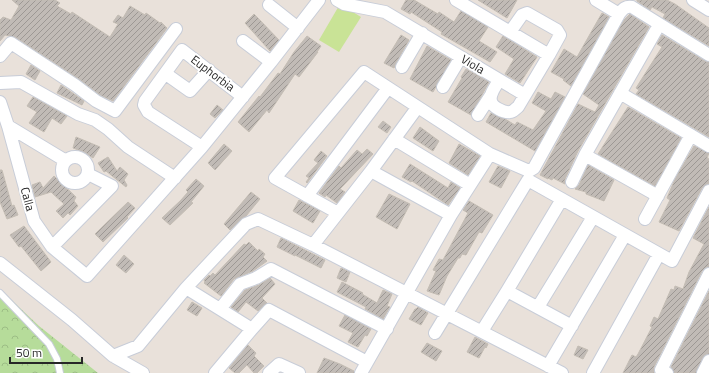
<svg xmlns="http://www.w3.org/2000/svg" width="709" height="373" font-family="'Titillium Web',sans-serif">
	<defs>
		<pattern id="forest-crowns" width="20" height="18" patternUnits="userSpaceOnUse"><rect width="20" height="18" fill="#b6dc9a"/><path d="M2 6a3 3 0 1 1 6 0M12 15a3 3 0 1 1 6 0" fill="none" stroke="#9cbd85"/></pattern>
		<pattern id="building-hatch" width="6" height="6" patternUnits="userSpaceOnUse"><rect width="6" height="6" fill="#c1bbb6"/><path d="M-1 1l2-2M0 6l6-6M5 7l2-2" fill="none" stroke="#9d9894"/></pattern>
	</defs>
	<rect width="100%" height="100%" fill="#e9e1da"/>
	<path fill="url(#forest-crowns)" d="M0,289L39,326L98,373H0Z"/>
	<path fill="#c9e396" d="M340,4L361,17L339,52L319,40Z"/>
	<path fill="url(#building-hatch)" stroke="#c4bdb4" d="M12,0H55L60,3L57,6L71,14L72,12L110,37L118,24L113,22L118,15L123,18L130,6L145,15L146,13L160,23L161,22L167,28L113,101L100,95L79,79L15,37L5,35L0,41V20L3,17L11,20L19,6Z
		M406,0H414L438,14L439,12L454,22L461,11L488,27L479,41L497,52L490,62L441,34L442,32L411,12L410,14L401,9Z
		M478,0H517L507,18Z
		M637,0H667L675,4L709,28V46L663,18L665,14L652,7L650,10L637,1Z
		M602,13L609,17L571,86L563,80L564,79L551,72L564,49L577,57Z
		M254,14L279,40L270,51L245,23Z
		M630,14L649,27L578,151L565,179V184L553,178L552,180L548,178V179L540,175L578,104L595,112L599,105L583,94L624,20Z
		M401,35L409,40L396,63L394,68L384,63Z
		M662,35L705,61L709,62V137L636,94L639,90L636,88L662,47L657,44Z
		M307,36L321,46L317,52H318L299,77L295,74L269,113L267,110L249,132L238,122L259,96L260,97L278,73L280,74L294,52Z
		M503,36L537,57L520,83L505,74L514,59L496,47Z
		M427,46L451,60L433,92L410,79Z
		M31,65L40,71L35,80L26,74Z
		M466,69L489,82L471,115L448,102L462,78L461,77Z
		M61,85L84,101L82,105L57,93Z
		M538,92L551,99L555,92L565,97L535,151L486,122L491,113L505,119L515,125L517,122L533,130L546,111L532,103Z
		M33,97L67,116L61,124L52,118L44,132L29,123L37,112L27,106Z
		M217,105L223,110L215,118L210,114Z
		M628,107L681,138L655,186L598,154Z
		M383,121L391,127L387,133L378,127Z
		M420,127L439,141L433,151L413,138Z
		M76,137L100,147L93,158L84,152L73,148Z
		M224,144L232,151L215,170L208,163Z
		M459,144L480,156L468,175L449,163Z
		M694,146L709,153L707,158L709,159V183L702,188L679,231L659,222L670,200L667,198L675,179Z
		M367,149L373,154L340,189L345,192L337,203L326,195L325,197L319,193L339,166L341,168L357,150L362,154Z
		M321,151L327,156L307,183L306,182L309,178L306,176L318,163L314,160Z
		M108,157L117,171L120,167L128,174L124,180L127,185L126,187L106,171L104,172L98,163Z
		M410,164L448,188L451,182L460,188L448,205L412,181L411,182L402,177Z
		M588,165L614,180L604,201L586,194V192L575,189L579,185Z
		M498,166L510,171L501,188L489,182Z
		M0,170H2L12,206L14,205L18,215L7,219L0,202Z
		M54,176L76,197L74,201L78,206L70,215L68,213L63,218L56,211L64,204L51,192L35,197L32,185L40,182L43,188Z
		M196,179L204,186L191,202L193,203L170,225L162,218L181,200L188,192L186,190Z
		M251,192L260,199L246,216L241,219L230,230L224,224Z
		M389,194L410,204L397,229L376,217Z
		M299,200L320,211L313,223L293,211Z
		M469,201L493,215L482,233L479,232L466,255L462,254L460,258H458L447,276L439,295L427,291L436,271L433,270L439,259L443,260L468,213L463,210Z
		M128,202L135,208L127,217L128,218L103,242L95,234Z
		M709,207V267L705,268L702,271L654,367V373H623L632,355L636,357L638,354L652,327L650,326L654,317L658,319L671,289L674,290L675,286L683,289L689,272L704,244L693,238Z
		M24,226L51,262L41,271L21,246L19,247L10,235Z
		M281,238L325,260L321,268L295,255V256L277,247Z
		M249,242L258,251L259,249L265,254L263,257L267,261L253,271L234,279L221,296L204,283L205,282L204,280L209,275L210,276L213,273L215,275L244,244L246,245Z
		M124,255L134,264L126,273L116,265Z
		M341,268L350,272L346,282L337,278Z
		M270,278L275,284L262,298L267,303L258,311L246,302L238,312L231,307L245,290L259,285Z
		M342,282L363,293L362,294L377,303L383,290L392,294L387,306L390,307L383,319L365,309L366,307L337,292Z
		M709,291V354L705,355L703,357L696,373H674L671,367Z
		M192,302L202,308L197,316L187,310Z
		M418,307L428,313L421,325L409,319L415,309H416Z
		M345,315L371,329L367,336L365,335L358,347L348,342L353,333L339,326Z
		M475,337L488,344L486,348L485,347L479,358L467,352Z
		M427,343L442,351L436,361L421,352Z
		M248,345L256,353L254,356L264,366L257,373H254L247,365L239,373H235L229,368Z
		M578,346L588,350L583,359L574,355Z
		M324,358L340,364L354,371V373H317Z"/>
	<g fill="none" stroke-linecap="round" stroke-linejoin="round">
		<defs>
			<path id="lane" d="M0,293L49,344L57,359L60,373"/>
			<path id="street" d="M337,0L344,4L385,12L525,95
				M456,0L549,55
				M596,0L619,14
				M693,0L709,10
				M269,5L298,28
				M243,41L271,62
				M0,56L11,43L75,85L96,101L115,111L176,29
				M402,67L422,33
				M166,74L190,91L209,70
				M499,80C496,86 489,94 491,101C492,107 504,113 510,112C513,112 515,109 518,107L549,55L560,35L557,30L527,13L522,15L510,32
				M0,83L21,82L78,114L95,120L108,129L128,147L175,178
				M443,87L461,57
				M620,93L709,146
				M0,102L8,126L34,221L52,247L87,276L202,147L271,62L319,0
				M478,115L491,95
				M8,126L66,161
				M394,139L470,185
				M202,147L148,112L144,105L145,101L182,50L243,97
				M490,154L529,171L534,168L619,14C623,9 625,6 632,7L709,55
				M585,155L658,196
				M62 170a13 13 0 1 1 26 0a13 13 0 1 1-26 0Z
				M371,171L451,215
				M572,182L585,155L659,25
				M307,196L388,88
				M338,213L275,178L364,72L490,154L451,215L361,373
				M645,219L691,135
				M313,245L371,171L417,108
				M52,247L112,186L88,174
				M0,263L72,320L113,356L138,346L186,288L246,224L258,219L313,245L562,373
				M186,288L252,329
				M507,291L572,326
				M538,307L593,217
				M220,309L240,284L256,278L271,269L387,329
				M482,331L507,291L562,199
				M435,333L528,180L672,261L709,191
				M113,356L143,373
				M548,366L625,235
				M215,373L252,329L269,310L367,362
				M269,373L279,364L299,373
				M593,373L659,254
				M667,373L661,370L709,274
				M703,373L709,361"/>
		</defs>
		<use href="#lane" stroke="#c8cdd8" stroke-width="8"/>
		<use href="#street" stroke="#c8cdd8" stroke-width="14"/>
		<use href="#lane" stroke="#fff" stroke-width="6"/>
		<use href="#street" stroke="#fff" stroke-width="12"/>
	</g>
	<g text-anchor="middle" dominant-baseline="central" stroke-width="4" stroke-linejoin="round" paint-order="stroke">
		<g font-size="12" fill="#272727" stroke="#fff">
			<text transform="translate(473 64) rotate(31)">Viola</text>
			<text transform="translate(213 73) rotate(37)">Euphorbia</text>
			<text transform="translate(28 199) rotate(75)">Calla</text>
		</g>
	</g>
	<path d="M10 357v6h72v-6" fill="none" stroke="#272727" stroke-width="2"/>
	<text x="16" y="357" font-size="12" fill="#272727" stroke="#ffffff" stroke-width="3" paint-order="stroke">50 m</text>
</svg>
